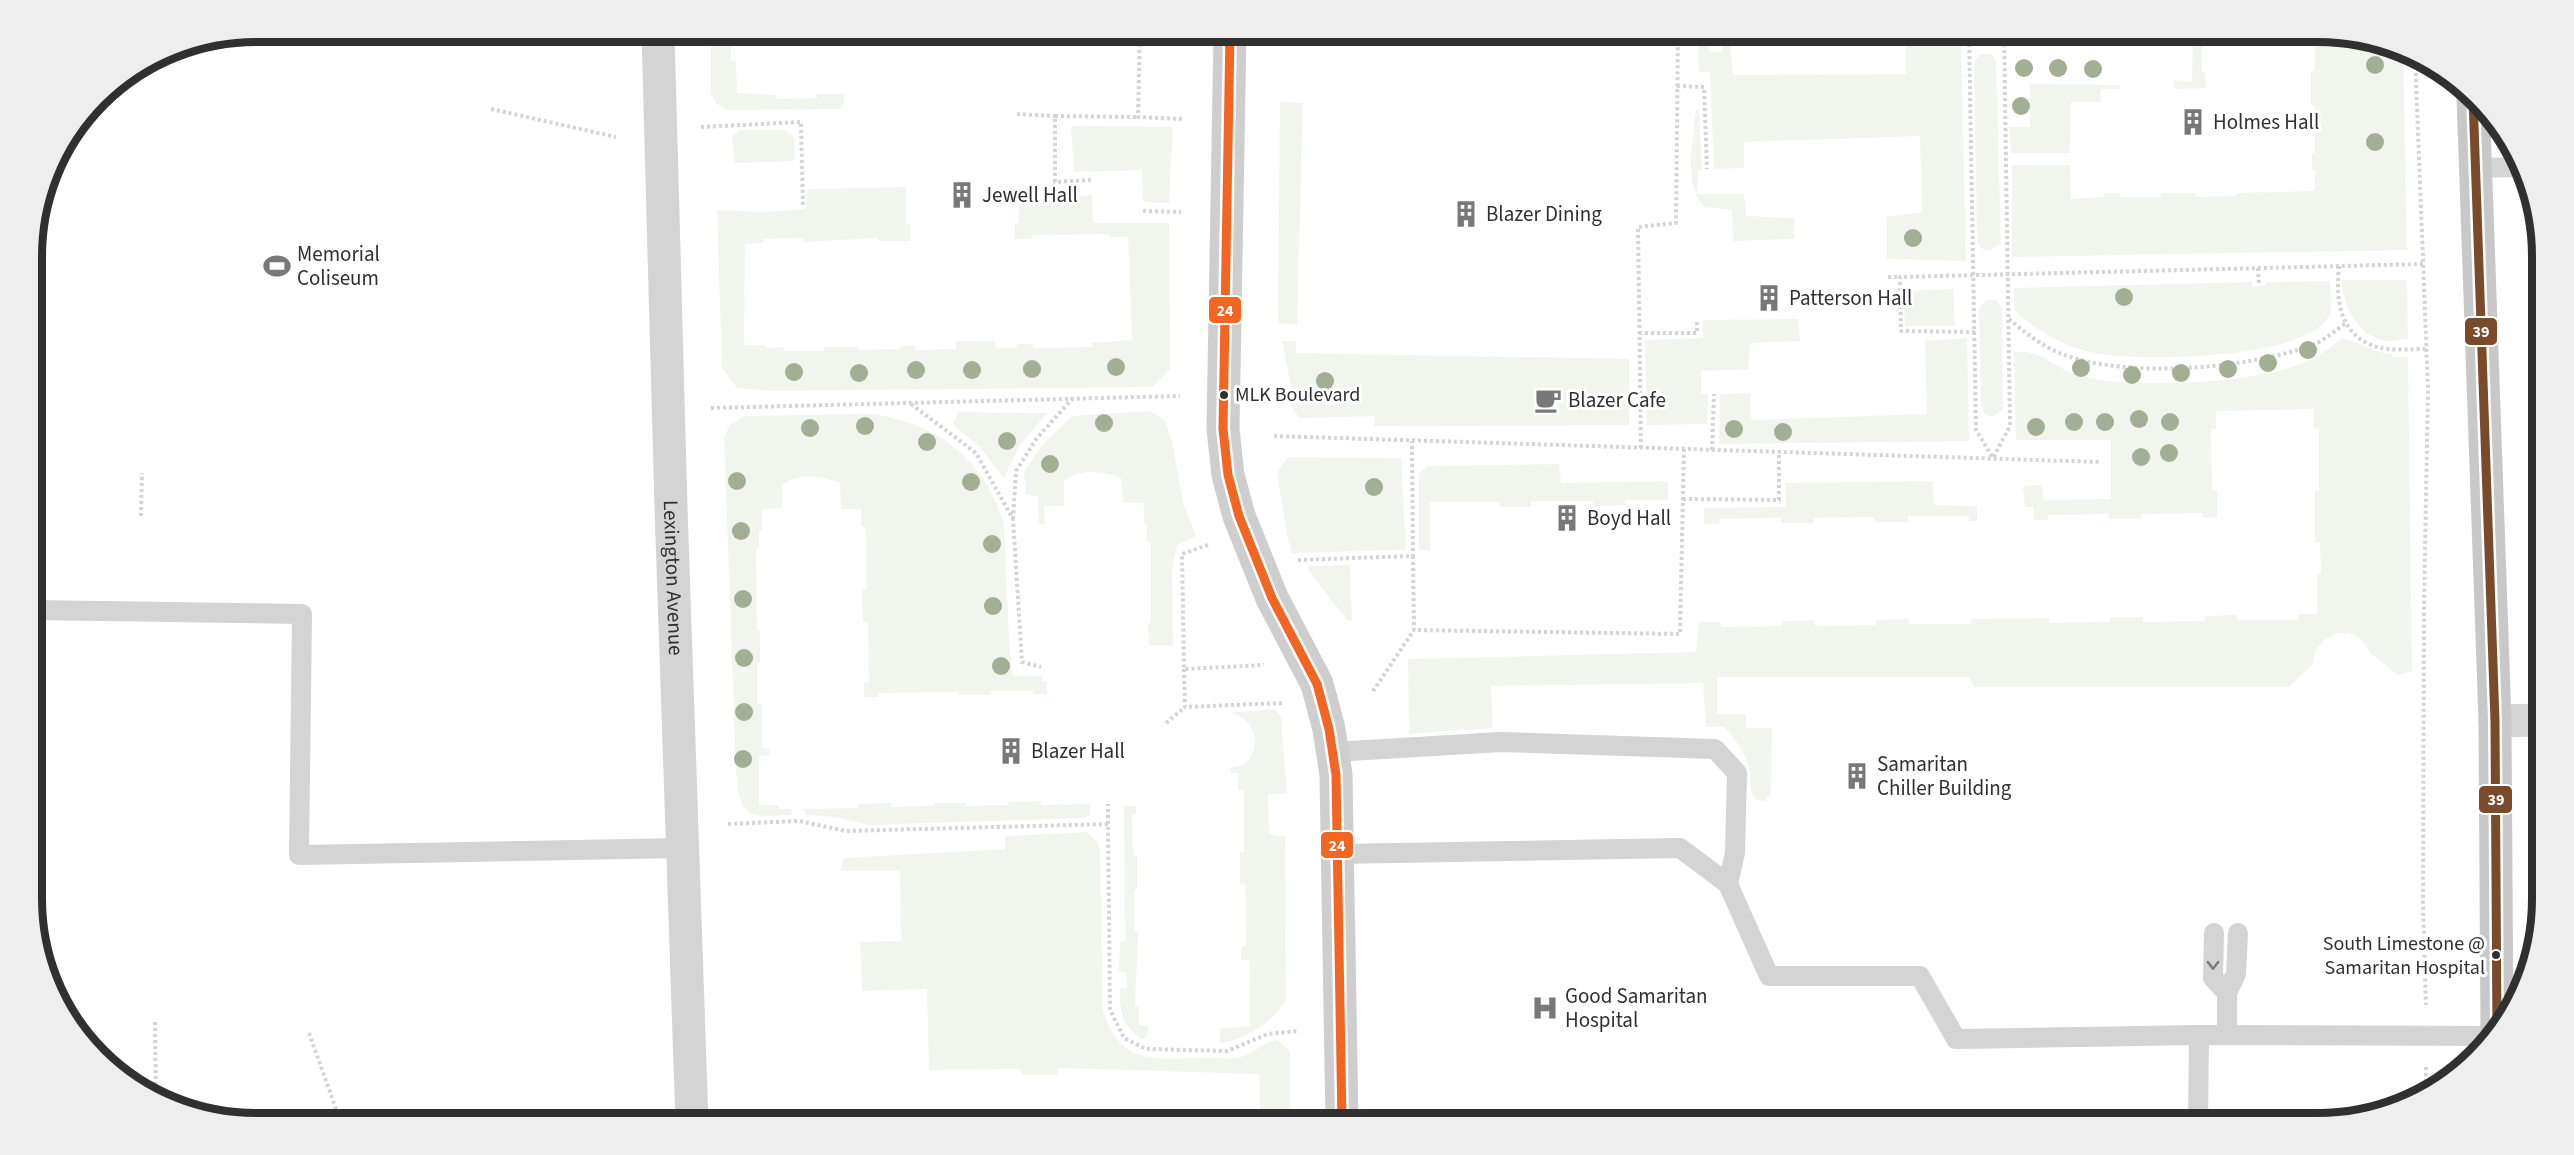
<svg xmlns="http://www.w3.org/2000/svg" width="2574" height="1155" font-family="'Source Sans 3',sans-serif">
	<rect width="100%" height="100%" fill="#fff"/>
	<path fill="#f2f5ed" d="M711,32H731V60L736,61L737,93L776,95L777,99L817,98V94H844V105L840,109L727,110L717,104L711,94Z
		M2193,32H2206H2202V72H2205L2206,88L2174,89L2173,80L2192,82Z
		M2314,32L2403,49L2407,250L2012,257V165H2070L2071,199L2104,197V193H2120L2121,197H2161V193H2196L2197,197L2235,196L2236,193L2315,191V170H2312V153H2315V106H2311V71H2315Z
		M1709,39V52H1722V42L1730,41L1733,75L1906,74V43L1961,42L1966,261L1887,259V217L1922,212L1920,136L1744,142V168L1714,169L1710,72H1699L1698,40Z
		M1980,54H1992L1996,62L2001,243L1990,251L1982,249L1977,242L1974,62Z
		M2030,84L2120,85L2119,89H2101V102H2071L2070,153H2011L2009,127H2030Z
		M1280,102L1303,103L1297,325L1278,323Z
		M1696,109L1699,110L1702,169L1698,170L1697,194H1744L1746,216L1794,218L1795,239L1733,241L1732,210L1704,207C1682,184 1694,138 1696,109Z
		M1071,126L1173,127L1169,203L1143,202L1142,170L1074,172Z
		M739,130H785L794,137V161L734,163L732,136Z
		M906,187V224L910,225V241H878V238L803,242V238L763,239V243L745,244L744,345H765L766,348L784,347V351H824V347H859V350L899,349L900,346L915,345L916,350L956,349V341H995L996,348H1017V344H1033V348L1092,347V343L1132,340L1128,237H1109V234L1032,235L1031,239H1015V223H1019L1018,203L1077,202L1078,196L1092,195L1093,223H1169L1170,369L1152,387L769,391L737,388L722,368L717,210L763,212L806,209L807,189Z
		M2341,280H2407L2408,339C2402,339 2394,342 2388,341C2358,338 2344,307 2341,280Z
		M2330,281C2330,291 2333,305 2330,313C2316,360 2134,362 2094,353C2064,347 2037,331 2014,310V288L2252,282V287L2265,285L2267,282Z
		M1953,289L1955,326H1905L1903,291Z
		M1987,300H1996L2002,307L2003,410L1991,417L1984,414L1981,405L1979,308Z
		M1798,319L1800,341L1750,343L1748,369L1701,371V394H1708L1707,424L1647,425L1645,340L1703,338V320Z
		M1967,338L1969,441L1719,444L1720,394L1750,393L1751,420L1927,414L1925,341Z
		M2342,338C2359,341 2373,353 2392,354V357H2408L2412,671L2398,675L2370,653L2362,640L2349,633H2337L2324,640L2315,651L2312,665L2289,687H1974L1970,677H1717V714H1746V728H1772L1771,793L1765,801L1756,800C1748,789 1752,780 1749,768C1745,751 1735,739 1724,727H1706L1703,683L1491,686L1493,728L1409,734L1408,659L1696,652L1699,622H1721V627L1782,626V621L1815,620V626L1876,625V620L1909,619V624H1971V619L2049,618V623L2110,622V617H2143V622L2205,621V616L2237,615V620H2298V614H2317V574L2321,573L2320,543H2315V490H2319V429L2314,428L2313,409L2216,411V429H2211L2212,490L2217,491V517L2203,518L2202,513L2141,514V519H2109L2108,514L2048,515V520H2034L2033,507H2025L2023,486L2042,485L2044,500L2111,499V440H2016L2014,352C2043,349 2054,369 2081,376C2130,390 2256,383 2303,363C2318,356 2330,349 2342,338Z
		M1282,341H1296V353L1629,359V425L1374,426L1375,416L1299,418L1290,403L1291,386Z
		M1150,411L1165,421L1172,441L1183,503L1196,536L1177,545L1172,568L1173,646L1149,645L1148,623H1151V543L1147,542V524H1144V503H1123L1122,479C1104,471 1081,468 1064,481V506H1044L1045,524H1039L1038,496L1026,495L1024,472L1042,445L1072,416Z
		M958,412L1047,413L1020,445L1004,478L980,447L953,425Z
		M872,414C939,423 984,460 1004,524L1009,643L1013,676H1042V681H1047V694H1033V691H991L990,695H958V692L878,693V697H864V683H869L868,622H863L862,589H867L866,527H861V509H841L840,483C821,476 799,472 782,485V508L762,509V530L759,531V549L756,550L757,629L760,630V662H757V704H762V748L769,749V755L759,756V805H778L779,809H792L791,815C746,817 741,819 736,772L724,437L730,425L744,416Z
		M1288,457L1401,458L1406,550L1292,553L1287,535L1277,472Z
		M1559,464L1561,483L1668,481V500H1625V505L1593,506V501H1531V507H1500L1499,502H1430V551L1419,550V474L1427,466Z
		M1933,481L1934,505L1977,506V521H1969V516H1908V522H1875L1874,517L1814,518L1813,523H1781V518L1720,519L1719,524H1704V508L1786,507L1785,483Z
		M1350,565L1352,620H1347L1308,570L1309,566Z
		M1275,709L1281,717L1287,793L1268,795L1269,834L1285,837L1286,1000C1272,1023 1247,1039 1220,1043V1029L1249,1026L1250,960H1241V947L1246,946L1245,885L1240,884V852H1244V791L1238,790V773H1231V767C1262,768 1265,716 1227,713Z
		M1041,801V805L1090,804V815L1084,818L869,825L835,817L806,815L803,809L858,808V804L891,803V807L933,806L934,803H966V806L1008,805V802Z
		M1124,806H1136V814L1132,815L1133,856H1137V889L1134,890V931L1138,932L1135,1007H1139V1025H1148L1147,1038L1141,1039C1120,1022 1120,1013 1120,988L1127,989L1126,972H1119L1120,942L1125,941Z
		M1086,832L1097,841L1100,850L1103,1011C1122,1066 1150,1058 1199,1058C1212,1057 1229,1060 1241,1057C1255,1053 1264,1041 1278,1040L1290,1052V1110L1260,1114L1259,1074L1058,1068L1057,1075H1024L1019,1069L929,1070L927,989L862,991L860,942L901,941L900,871H840L844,858L1005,849V836Z"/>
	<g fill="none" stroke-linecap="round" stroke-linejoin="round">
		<path stroke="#d4d4d4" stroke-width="4" stroke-dasharray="3 3" stroke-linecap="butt" d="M1140,32L1138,117L1182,119
			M1969,32L1976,430L1993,458L2010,426L2004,32
			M1140,36L1182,35
			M2415,55L2428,389L2424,608L2423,905L2426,1005
			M1677,86L1704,87L1707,169
			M491,109L616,137
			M1017,114L1055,116
			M701,127L801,122L803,207
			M1091,180L1055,182V116L1138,117
			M1143,211L1181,212
			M2339,266C2336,296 2338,330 2369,344C2385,352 2409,349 2426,349
			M2258,268L2259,286
			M1888,277H1900
			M2009,319C2024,332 2043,347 2062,354C2126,379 2248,369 2312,345C2324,341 2336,330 2346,323
			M1975,332L1901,331L1900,277L2423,264
			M1639,333H1697V320
			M911,404L976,453L1013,519L1022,662L1041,667
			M711,408L1180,396
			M1274,436L2100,462
			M1641,448L1638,227L1676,223L1678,32
			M1712,450L1714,394
			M1683,499L1779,500V452
			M141,516L142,473
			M1013,519L1016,471L1037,438L1072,399
			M1208,545L1182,554L1184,669L1264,665
			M1413,556L1414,630L1680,634L1684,449
			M1298,560L1413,556L1412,441
			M1184,669L1185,707L1282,703
			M1373,691L1414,630
			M1166,723L1185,707
			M728,824L799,821L846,831L1108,824L1110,1010L1124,1038L1146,1049L1227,1051L1268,1034L1298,1031
			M1108,824V804
			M155,1022L156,1098
			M309,1033L341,1123
			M2426,1094V1066"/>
		<path stroke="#d4d4d4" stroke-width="20" d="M2475,168L2523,167
			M33,610L302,614L299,855L682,848
			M1333,752L1501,742L1715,749L1737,773L1735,853L1728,884
			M1337,854L1680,848L1728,884L1769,976H1920L1956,1039L2199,1035
			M2214,933L2213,978L2227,993
			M2227,1035V993L2236,974L2238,933
			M2198,1123L2199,1035L2496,1036"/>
		<g stroke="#d4d4d4" stroke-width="33">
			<path id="s1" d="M658,32L671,508L692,1123"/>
			<path d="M2495,721L2542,720"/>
		</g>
		<path stroke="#cecece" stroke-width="33" d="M1230,32L1223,429L1228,475L1239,516L1272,598L1317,684L1329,729L1336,775L1342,1123"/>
		<path stroke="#c8c8c8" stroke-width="33" d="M2473,97L2495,721L2497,1034"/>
		<defs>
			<path id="bus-1" d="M1230,32L1223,429L1228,475L1239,516L1272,598L1317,684L1329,729L1336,775L1342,1123"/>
			<path id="bus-2" d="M2473,97L2495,721L2497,1034"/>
		</defs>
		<use href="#bus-1" stroke="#fff" stroke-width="14"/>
		<use href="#bus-2" stroke="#fff" stroke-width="14"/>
		<use href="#bus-1" stroke="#f26522" stroke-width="9"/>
		<use href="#bus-2" stroke="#7a4b2a" stroke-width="9"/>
	</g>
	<g fill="#a3af94">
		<circle cx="2375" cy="65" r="9"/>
		<circle cx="2024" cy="68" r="9"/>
		<circle cx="2058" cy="68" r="9"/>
		<circle cx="2093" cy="69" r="9"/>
		<circle cx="2021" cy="106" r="9"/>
		<circle cx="2375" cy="142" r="9"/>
		<circle cx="1913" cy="238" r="9"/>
		<circle cx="2124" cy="297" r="9"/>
		<circle cx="2308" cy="350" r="9"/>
		<circle cx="2268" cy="363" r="9"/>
		<circle cx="1116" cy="367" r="9"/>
		<circle cx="2081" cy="368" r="9"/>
		<circle cx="1032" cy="369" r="9"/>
		<circle cx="2228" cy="369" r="9"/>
		<circle cx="916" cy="370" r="9"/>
		<circle cx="972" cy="370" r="9"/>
		<circle cx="794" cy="372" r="9"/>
		<circle cx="859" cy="373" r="9"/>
		<circle cx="2181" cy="373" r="9"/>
		<circle cx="2132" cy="375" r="9"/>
		<circle cx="1325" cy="381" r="9"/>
		<circle cx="2139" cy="419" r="9"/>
		<circle cx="2074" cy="422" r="9"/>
		<circle cx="2105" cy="422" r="9"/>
		<circle cx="2170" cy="422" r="9"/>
		<circle cx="1104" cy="423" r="9"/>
		<circle cx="865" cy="426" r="9"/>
		<circle cx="2036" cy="427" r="9"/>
		<circle cx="810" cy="428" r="9"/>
		<circle cx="1734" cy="429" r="9"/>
		<circle cx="1783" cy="432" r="9"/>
		<circle cx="1007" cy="441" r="9"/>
		<circle cx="927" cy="442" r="9"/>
		<circle cx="2169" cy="453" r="9"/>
		<circle cx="2141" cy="457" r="9"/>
		<circle cx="1050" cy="464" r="9"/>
		<circle cx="737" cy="481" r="9"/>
		<circle cx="971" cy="482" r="9"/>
		<circle cx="1374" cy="487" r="9"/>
		<circle cx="741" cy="531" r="9"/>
		<circle cx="992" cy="544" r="9"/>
		<circle cx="743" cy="599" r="9"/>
		<circle cx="993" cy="606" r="9"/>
		<circle cx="744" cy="658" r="9"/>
		<circle cx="1001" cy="666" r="9"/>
		<circle cx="744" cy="712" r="9"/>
		<circle cx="743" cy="759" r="9"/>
	</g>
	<defs><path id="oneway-chevron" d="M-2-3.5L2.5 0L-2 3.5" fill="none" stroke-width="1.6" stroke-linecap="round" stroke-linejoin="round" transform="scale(1.5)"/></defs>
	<use stroke="#7a7a7a" href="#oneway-chevron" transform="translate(2213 965) rotate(91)"/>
	<defs>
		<symbol id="building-bare" viewBox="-9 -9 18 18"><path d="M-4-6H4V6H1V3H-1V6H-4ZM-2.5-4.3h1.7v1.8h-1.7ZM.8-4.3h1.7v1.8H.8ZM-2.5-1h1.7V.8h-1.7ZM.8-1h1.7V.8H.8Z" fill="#787878" stroke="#fff" stroke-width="2.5" paint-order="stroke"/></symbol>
		<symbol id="stadium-bare" viewBox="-9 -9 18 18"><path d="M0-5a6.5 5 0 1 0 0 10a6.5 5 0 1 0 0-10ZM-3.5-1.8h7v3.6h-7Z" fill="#787878" stroke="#fff" stroke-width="2.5" paint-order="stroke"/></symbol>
		<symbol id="cafe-bare" viewBox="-9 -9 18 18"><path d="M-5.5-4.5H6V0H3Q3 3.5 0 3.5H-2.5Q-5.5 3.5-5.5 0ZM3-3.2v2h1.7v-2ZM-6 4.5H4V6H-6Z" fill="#787878" stroke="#fff" stroke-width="2.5" paint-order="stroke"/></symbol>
		<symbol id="hospital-bare" viewBox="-9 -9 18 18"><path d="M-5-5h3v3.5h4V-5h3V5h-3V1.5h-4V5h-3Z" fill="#787878" stroke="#fff" stroke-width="2.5" paint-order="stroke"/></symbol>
	</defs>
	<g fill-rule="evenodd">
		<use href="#building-bare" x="2174" y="103" width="38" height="38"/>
		<use href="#building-bare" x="943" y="176" width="38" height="38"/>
		<use href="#building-bare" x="1447" y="195" width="38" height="38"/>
		<use href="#stadium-bare" x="258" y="247" width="38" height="38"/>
		<use href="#building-bare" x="1750" y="279" width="38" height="38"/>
		<use href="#cafe-bare" x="1529" y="381" width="38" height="38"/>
		<use href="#building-bare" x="1548" y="499" width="38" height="38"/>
		<use href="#building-bare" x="992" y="732" width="38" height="38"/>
		<use href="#building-bare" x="1838" y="757" width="38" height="38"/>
		<use href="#hospital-bare" x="1526" y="989" width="38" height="38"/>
	</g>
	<g fill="#303030" stroke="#fff" stroke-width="2">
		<circle cx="1224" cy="395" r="5"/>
		<circle cx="2496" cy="955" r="5"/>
	</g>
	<g text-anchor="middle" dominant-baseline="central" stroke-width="6" stroke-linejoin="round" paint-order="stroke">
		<g font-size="20" fill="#303030" stroke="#fff" text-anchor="start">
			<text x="1235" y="395">MLK Boulevard</text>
			<text x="2485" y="944" text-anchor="end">South Limestone @<tspan x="2485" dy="24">Samaritan Hospital</tspan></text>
		</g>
		<g font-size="21" fill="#303030" stroke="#fff" text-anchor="start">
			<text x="2213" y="122">Holmes Hall</text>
			<text x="982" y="195">Jewell Hall</text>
			<text x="1486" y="214">Blazer Dining</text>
			<text x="297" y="254">Memorial<tspan x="297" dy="24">Coliseum</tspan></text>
			<text x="1789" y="298">Patterson Hall</text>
			<text x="1568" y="400">Blazer Cafe</text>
			<text x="1587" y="518">Boyd Hall</text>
			<text x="1031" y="751">Blazer Hall</text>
			<text x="1877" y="764">Samaritan<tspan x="1877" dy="24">Chiller Building</tspan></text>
			<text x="1565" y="996">Good Samaritan<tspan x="1565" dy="24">Hospital</tspan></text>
		</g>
		<g font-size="21" fill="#303030" stroke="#fff">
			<text stroke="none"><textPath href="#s1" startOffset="546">Lexington Avenue</textPath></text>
		</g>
	</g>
	<path d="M0 0H2574V1155H0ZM256 42H2318A214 214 0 0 1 2532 256V899A214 214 0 0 1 2318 1113H256A214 214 0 0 1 42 899V256A214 214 0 0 1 256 42Z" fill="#eee" fill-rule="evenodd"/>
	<path fill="none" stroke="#303030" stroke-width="8" d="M256 42H2318A214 214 0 0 1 2532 256V899A214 214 0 0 1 2318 1113H256A214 214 0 0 1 42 899V256A214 214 0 0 1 256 42Z"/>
	<g stroke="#fff" stroke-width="2">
		<rect x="1208" y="296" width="34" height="28" rx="6" fill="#f26522"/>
		<rect x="2464" y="317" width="34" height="29" rx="6" fill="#7a4b2a"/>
		<rect x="2478" y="785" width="35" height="29" rx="6" fill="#7a4b2a"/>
		<rect x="1320" y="831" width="34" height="28" rx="6" fill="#f26522"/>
	</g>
	<g font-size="16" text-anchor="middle" font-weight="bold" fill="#fff">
		<text x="1225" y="316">24</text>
		<text x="2481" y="337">39</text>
		<text x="2496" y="805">39</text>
		<text x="1337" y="851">24</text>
	</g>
</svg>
